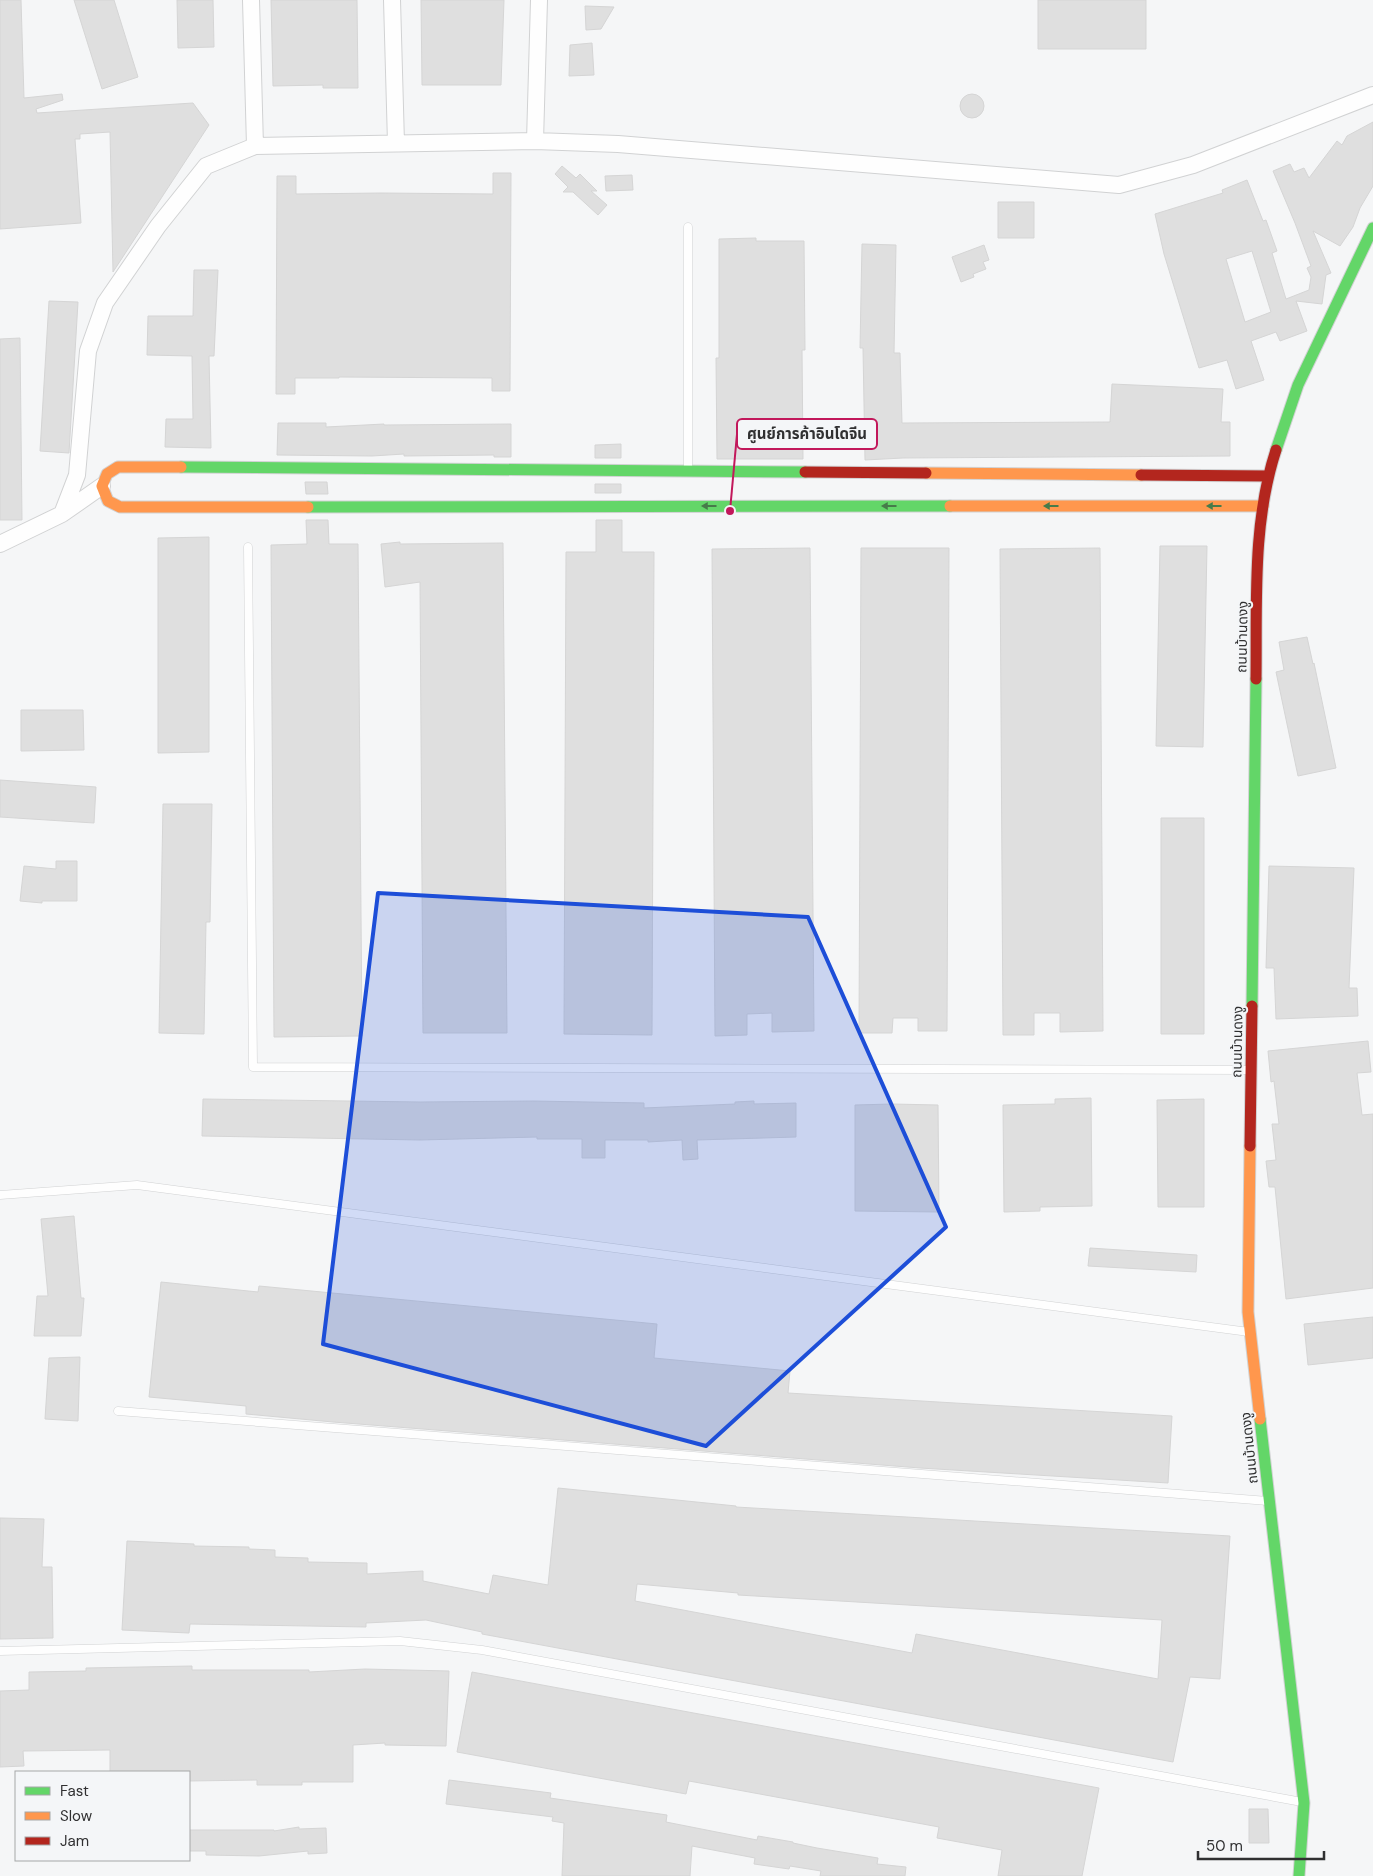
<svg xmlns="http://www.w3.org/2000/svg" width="1373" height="1876" font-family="'DM Sans','Noto Sans Thai',sans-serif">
	<rect width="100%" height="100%" fill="#f5f6f7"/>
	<path fill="#dfdfdf" stroke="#d5d5d5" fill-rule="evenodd" d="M0,0H21L24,98L62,94L63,100L36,109L37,113L193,103L209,125L113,272L110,132L80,134V139H75L81,223L0,229Z
		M74,0H114L138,77L102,89Z
		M177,0H213L214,47L178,48Z
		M271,0H357L358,88H323V85L273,86Z
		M421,0H504L501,85H422Z
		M1038,0H1146V49H1038Z
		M585,6L614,7L601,29L586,30Z
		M592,43L594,75L569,76L570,45Z
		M960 106a12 12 0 1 1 24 0a12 12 0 1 1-24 0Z
		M1373,122V186L1360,208L1353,227L1340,246L1313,231L1331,273L1326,275L1322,304L1296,301L1307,331L1280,341L1276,332L1251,341L1264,380L1236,389L1227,360L1199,368L1164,254L1155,214L1223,193L1222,190L1247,180L1263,221L1266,220L1277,251L1272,253L1286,299L1309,290L1311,277L1307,268L1311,266L1295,223L1273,171L1290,164L1294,172L1304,168L1309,178L1337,141L1342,145L1347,136ZM1252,251L1271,312L1245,322L1226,259Z
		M562,166L576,178L580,174L597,191H591L607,205L598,215L573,192H563L568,187L555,174Z
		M493,173H511L510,391H492V378L339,377V378H295V394H276L277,176H296V194L381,193L493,194Z
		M632,175L633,190L606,191L605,176Z
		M998,202H1034V238H998Z
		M756,238V241H804L805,350H802L803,459H717L716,358H719V239Z
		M862,244L896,245L894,353H900L902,423L1110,422L1112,384L1223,389L1221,422H1230V456L903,458L865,460L863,348H860Z
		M984,245L989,260L983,262L986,269L973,274L974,277L961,282L952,257Z
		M194,270H218L214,356H209L211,448L165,447L166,419H193L192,356L147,355L148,316H193Z
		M49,301L78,302L69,453L40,451Z
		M20,338L22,520H0V339Z
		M278,423H326V427L384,424V425L511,424V457H494V455L404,456V454L372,456L277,455Z
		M621,444V458H595V445Z
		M305,482H327L328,494H306Z
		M595,484H621V493H595Z
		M306,520H328L329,544H358L362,1036L274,1037L271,545L307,544Z
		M596,520H622V552H654L652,1035L564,1034L566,552H596Z
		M209,537V752L158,753V538Z
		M400,542V544L503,543L507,1033H423L420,582L385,587L381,544Z
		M1160,546H1207L1203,747L1156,746Z
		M810,548L814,1031L772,1032V1013L747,1014V1035L715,1036L712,549Z
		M861,548H949L947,1031H918V1018H893L892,1033H859Z
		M1100,548L1103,1031L1060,1032V1013H1034V1035H1003L1000,549Z
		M1307,637L1313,664L1314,663L1336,768L1298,776L1276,672L1284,670L1279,642Z
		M21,710H83L84,750L21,751Z
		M0,780L96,787L94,823L0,817Z
		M163,804H212L210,922H206L204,1034L159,1033Z
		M1161,818H1204V1034H1161Z
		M56,861H77V901H42V903L20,901L24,866L56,869Z
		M1269,866L1354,868L1349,988H1357L1358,1016L1276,1019L1274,968H1266Z
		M1368,1041L1371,1072L1357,1073L1362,1115L1373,1114V1288L1286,1299L1275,1187H1269L1266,1161L1276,1160L1272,1124H1279L1274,1081L1271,1082L1268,1051Z
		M1091,1098L1092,1206L1040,1207V1211L1004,1212L1003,1105L1055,1104V1099Z
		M203,1099L420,1102L533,1101L644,1103V1108L735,1104V1102L754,1101V1104L796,1103V1137L697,1140L698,1159L683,1160L682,1140L648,1142V1140H605V1158H582V1139H537V1137L420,1140L202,1136Z
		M1204,1099V1207H1158L1157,1100Z
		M892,1104L938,1105L939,1212L855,1211V1105Z
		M74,1216L81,1298H84L81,1336H34L37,1296H48L41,1219Z
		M1090,1248L1197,1255L1196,1272L1088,1266Z
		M161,1282L258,1292L259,1286L657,1324L654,1358L790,1371L788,1393L1172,1416L1168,1483L920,1468L333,1422L246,1414V1406L149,1397Z
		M1373,1317V1358L1308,1365L1304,1324Z
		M80,1357L78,1421L45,1419L49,1358Z
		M558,1488L736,1506V1507L1230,1536L1220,1679L1190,1677L1173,1762L482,1634V1632L426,1620L366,1623V1627L190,1624L189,1633L122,1630L127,1541L194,1544V1546L249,1547V1549L275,1550V1557L308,1558V1562L367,1563V1574L423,1571V1581L489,1594L493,1575L548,1585ZM637,1584L738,1593V1595L1162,1620L1158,1679L916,1634L912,1653L635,1601Z
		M0,1518L44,1519L42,1567H52L53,1638L0,1639Z
		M192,1666V1670H309V1672L365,1669L449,1671L446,1746L385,1745V1743L353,1745V1782H302V1785H257V1780L189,1781V1772H110V1750L23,1751L24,1766L0,1767V1691L29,1690V1672L86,1671V1668Z
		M472,1672L1099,1788L1082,1876H998L1002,1850L937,1838L939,1827L689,1781L686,1794L457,1752Z
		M449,1780L551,1793L550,1798L667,1815L666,1822L757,1840L758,1836L793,1842V1843L817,1848L878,1858L877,1864L906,1867L905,1876H820L821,1871L790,1866L789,1869L754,1864L755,1858L692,1846L690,1876H562L564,1823L552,1821L553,1817L446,1804Z
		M1249,1809H1268L1269,1843H1249Z
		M299,1827V1829L326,1828L327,1853L308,1854V1851L259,1856L206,1855V1851H189V1830H274V1831Z"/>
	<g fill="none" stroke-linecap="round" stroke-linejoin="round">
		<defs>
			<path id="lane" d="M688,227V470
				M248,547L253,1067L1250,1070
				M0,1195L137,1185L1249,1332
				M118,1411L1268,1501
				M0,1651L400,1641L482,1650L1302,1802"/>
			<path id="street" d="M251,0L255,146
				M392,0L396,143
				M535,141L539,0
				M62,514L102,486
				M0,544L62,514L77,475L88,351L105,303L158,226L206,166L255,146L535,141L618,144L1119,185L1193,165L1373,95"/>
			<path id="fast" d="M1276,450L1298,385L1373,228
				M181,467L805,472
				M308,507L950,506
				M1252,1006L1256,679
				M1260,1419L1304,1803L1299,1876"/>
			<path id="slow" d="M181,467H118L107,474L102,486L108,501L120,507H308
				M926,473L1141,475
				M950,506H1263
				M1250,1146L1248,1312L1260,1419"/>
			<path id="jam" d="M805,472L926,473
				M1141,475L1268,476
				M1256,679C1257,603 1252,523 1276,450
				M1250,1146L1252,1006"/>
		</defs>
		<use href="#lane" stroke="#d1d2d3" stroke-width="9"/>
		<use href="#street" stroke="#d1d2d3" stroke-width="18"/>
		<use href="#fast" stroke="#d1d2d3" stroke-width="13"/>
		<use href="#slow" stroke="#d1d2d3" stroke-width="13"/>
		<use href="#jam" stroke="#d1d2d3" stroke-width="13"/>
		<use href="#lane" stroke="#fefefe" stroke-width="8"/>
		<use href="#street" stroke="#fefefe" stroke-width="16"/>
		<use href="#fast" stroke="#63d668" stroke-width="11"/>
		<use href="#slow" stroke="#ff974d" stroke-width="11"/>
		<use href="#jam" stroke="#b3261e" stroke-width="11"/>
	</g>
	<defs><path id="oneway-solid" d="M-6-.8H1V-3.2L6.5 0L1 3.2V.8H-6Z" transform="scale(1.25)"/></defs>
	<g fill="#477b4a">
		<use href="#oneway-solid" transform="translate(709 506) rotate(180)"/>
		<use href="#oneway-solid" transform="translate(889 506) rotate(180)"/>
		<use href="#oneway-solid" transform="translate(1051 506) rotate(180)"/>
		<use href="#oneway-solid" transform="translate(1214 506) rotate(180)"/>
	</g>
	<path fill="#1d4ed8" fill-opacity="0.2" stroke="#1d4ed8" stroke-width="4" stroke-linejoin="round" d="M378,893L808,917L946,1227L706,1446L323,1344Z"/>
	<g text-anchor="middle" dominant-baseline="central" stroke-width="4" stroke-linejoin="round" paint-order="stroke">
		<g font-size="14" fill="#303031" stroke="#f4f6f8">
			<text transform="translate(1242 637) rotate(-89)">ถนนบ้านดงงู</text>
			<text transform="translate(1237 1042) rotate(-89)">ถนนบ้านดงงู</text>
			<text transform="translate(1249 1448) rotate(-96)">ถนนบ้านดงงู</text>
		</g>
	</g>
	<path fill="none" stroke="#c2185b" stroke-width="2" d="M730 511L737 434"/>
	<circle fill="#c2185b" stroke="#f4f6f8" stroke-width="2" cx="730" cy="511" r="5"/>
	<rect fill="#f4f6f8" stroke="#c2185b" stroke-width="2" x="737" y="419" width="140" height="30" rx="5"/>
	<g font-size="15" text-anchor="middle" font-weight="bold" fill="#303031">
		<text x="807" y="439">ศูนย์การค้าอินโดจีน</text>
	</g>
	<rect x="15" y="1771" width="175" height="90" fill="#f4f6f8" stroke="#a6a7a8"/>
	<rect x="25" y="1787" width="25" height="8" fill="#63d668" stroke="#a6a7a8"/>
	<text x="60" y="1796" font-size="15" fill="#303031">Fast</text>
	<rect x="25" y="1812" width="25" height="8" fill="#ff974d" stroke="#a6a7a8"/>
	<text x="60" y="1821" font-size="15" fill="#303031">Slow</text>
	<rect x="25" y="1837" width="25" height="8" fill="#b3261e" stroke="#a6a7a8"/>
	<text x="60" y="1846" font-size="15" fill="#303031">Jam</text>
	<path d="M1198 1851v8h126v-8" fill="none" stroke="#303031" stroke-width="2.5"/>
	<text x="1206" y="1851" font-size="15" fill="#303031" stroke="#f4f6f8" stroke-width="4" paint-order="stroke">50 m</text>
</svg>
